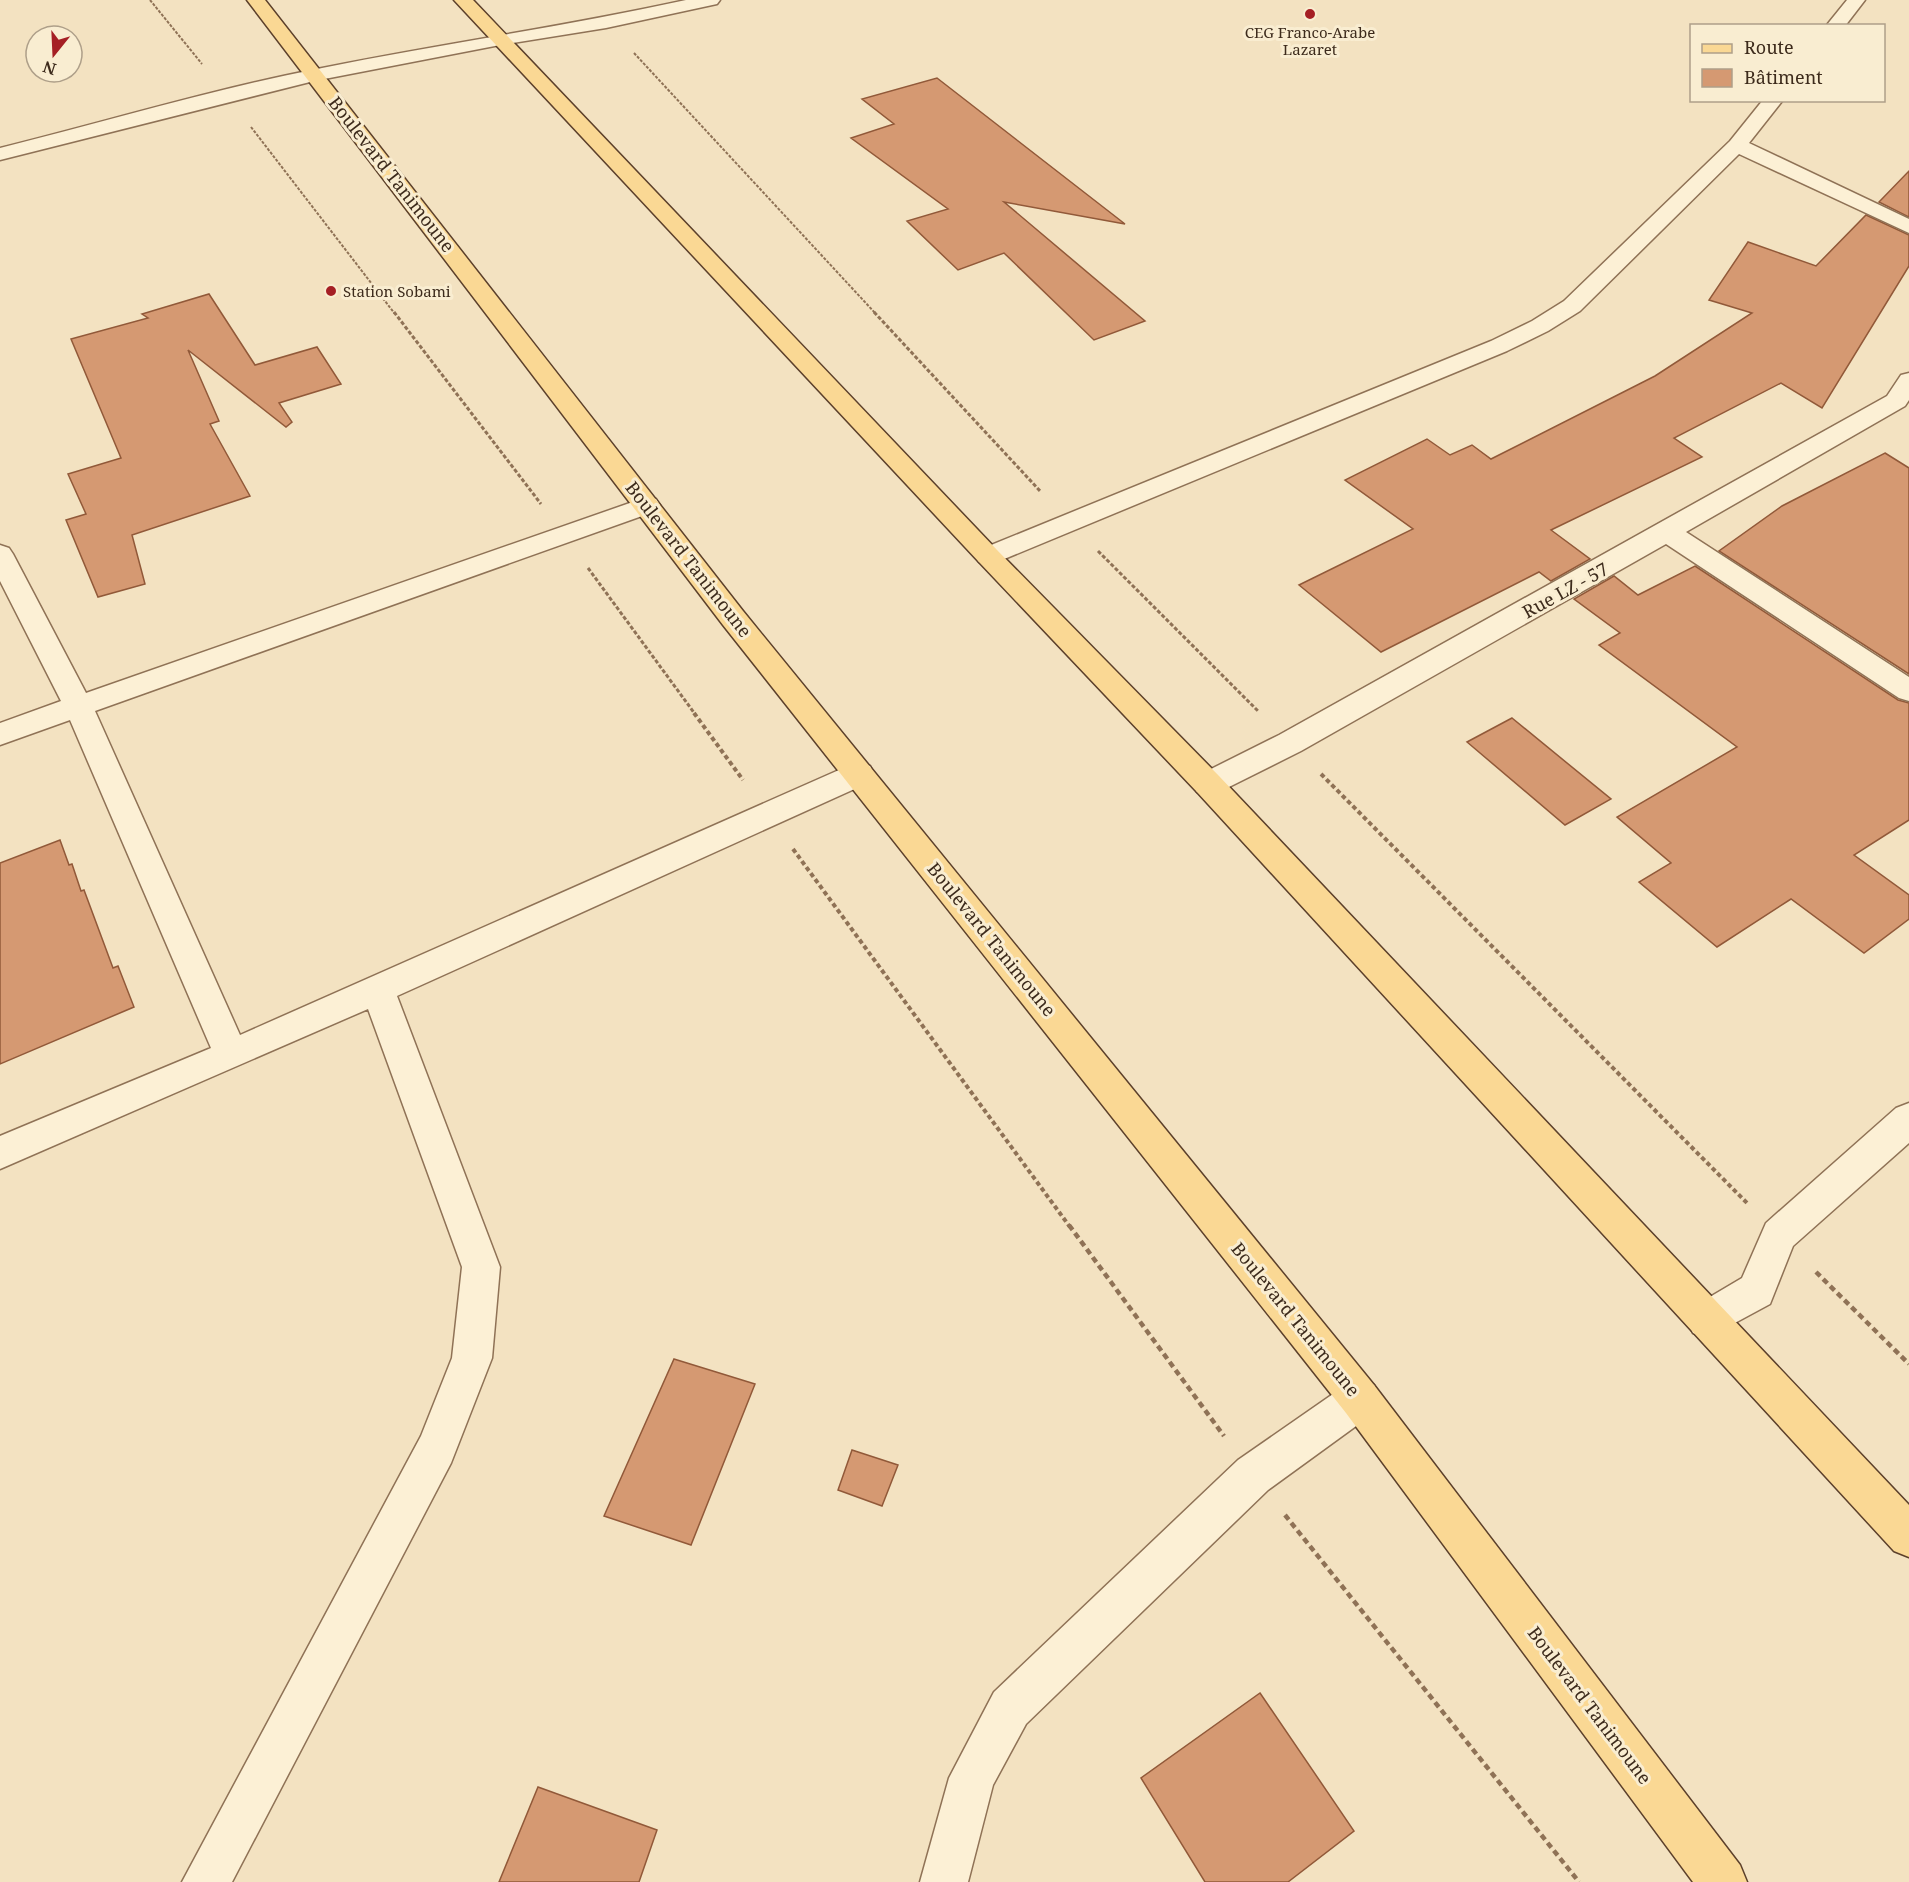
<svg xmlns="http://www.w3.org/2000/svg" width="1909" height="1882" font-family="'Noto Serif',serif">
	<rect width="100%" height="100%" fill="#f3e2c1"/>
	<path fill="#d59972" stroke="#915939" stroke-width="1.5" d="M937,78L1125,224L1004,202L1145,321L1094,340L1004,253L958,270L907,221L948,209L851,138L894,124L862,99Z
		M1909,171V217L1879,202Z
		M1866,215L1909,235V266L1822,408L1781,383L1674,438L1702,457L1551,530L1590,559L1551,581L1539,572L1381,652L1299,585L1413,529L1345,480L1427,439L1450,455L1472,445L1491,459L1655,376L1752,313L1709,300L1748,242L1816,266Z
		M209,294L255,365L317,347L341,384L279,403L292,422L286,427L188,350L219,421L210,424L250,496L132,535L145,584L98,597L66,520L86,514L68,474L121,458L71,339L148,318L142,314Z
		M1885,453L1909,468V674L1719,551L1782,506Z
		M1695,566L1898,700L1909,703V820L1854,855L1909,895V919L1864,953L1791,899L1717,947L1639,882L1671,863L1617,817L1737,747L1599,645L1620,633L1574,599L1614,576L1638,595Z
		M1512,718L1611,799L1565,825L1467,742Z
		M60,840L69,865L72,864L81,891L84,890L113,968L118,966L134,1007L0,1064V863Z
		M674,1359L755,1384L691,1545L604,1516Z
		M852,1450L898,1465L882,1506L838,1490Z
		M1260,1693L1354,1831L1288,1882H1205L1141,1778Z
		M538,1787L657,1830L639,1882H499Z"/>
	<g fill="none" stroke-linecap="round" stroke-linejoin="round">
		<defs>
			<path id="minor" d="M686,0H720L717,4L606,28L500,45L314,81L0,160V148C105,122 210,90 317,69C439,44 564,27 686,0Z
				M1847,0H1865L1845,26H1826Z
				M1763,100H1783L1749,143L1909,219V233L1739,154L1580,311L1548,331L1507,351L997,562L988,565L979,562L975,556L979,550L1491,341L1532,321L1564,301L1730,141Z
				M1909,373V400L1905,406L1686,532L1909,677V701L1899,698L1666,544L1301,751L1219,792L1208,795L1197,792L1193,784L1197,776L1279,735L1887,396L1901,375Z
				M647,497L656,499L660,505L656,511L95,711L240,1035L848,766L859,763L870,766L874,774L870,782L397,996L500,1267L492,1358L451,1463L232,1882H182L421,1436L452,1358L462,1267L368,1009L0,1169V1136L211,1048L70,720L0,745V723L61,701L0,581V545L9,548L13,554L86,693Z
				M1909,1103V1143L1793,1246L1770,1304L1707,1338L1693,1333L1687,1320L1693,1307L1742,1278L1766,1223L1896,1108Z
				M1360,1379L1374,1385L1380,1399L1374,1413L1268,1490L1026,1724L993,1785L968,1882H920L949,1778L994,1692L1238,1460L1346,1385Z"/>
			<path id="major" d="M247,0H265L743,611L1374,1385L1740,1865L1747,1882H1693L1346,1413L723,625Z
				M454,0H473L997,550L1219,776L1909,1505V1557L1894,1551L1197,792L979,562Z"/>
		</defs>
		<use href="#minor" stroke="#8f7256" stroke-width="3"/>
		<use href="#major" stroke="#5c402b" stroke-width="3"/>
		<path stroke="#8f7256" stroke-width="2" stroke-dasharray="3 1.5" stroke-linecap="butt" d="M150,0L202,64
			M634,53L876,314
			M251,127L395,314"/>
		<path stroke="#8f7256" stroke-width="3" stroke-dasharray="4 2" stroke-linecap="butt" d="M394,312L541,504
			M874,312L1041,492
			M1098,551L1258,711
			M588,568L695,714"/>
		<path stroke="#8f7256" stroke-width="4" stroke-dasharray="4.5 3" stroke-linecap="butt" d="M694,713L743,780
			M1321,774L1747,1203
			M793,849L1070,1227"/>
		<path stroke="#8f7256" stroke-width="4.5" stroke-dasharray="6 4" stroke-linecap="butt" d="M1069,1225L1224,1436
			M1816,1272L1909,1364
			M1285,1515L1579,1882"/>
		<use href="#minor" fill="#fcf0d5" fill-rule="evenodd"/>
		<use href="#major" fill="#fad894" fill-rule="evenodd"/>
	</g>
	<g fill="#a51f24" stroke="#f9edd1" stroke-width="2">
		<circle cx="1310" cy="14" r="6"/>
		<circle cx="331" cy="291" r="6"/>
	</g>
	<g text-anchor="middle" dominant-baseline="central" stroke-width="6" stroke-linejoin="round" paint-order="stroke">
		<g font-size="15" fill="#3d2b1c" stroke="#f9edd1">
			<text x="1310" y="32">CEG Franco-Arabe<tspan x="1310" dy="17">Lazaret</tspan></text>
			<text x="343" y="291" text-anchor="start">Station Sobami</text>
		</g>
		<g font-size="18" fill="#3d2b1c" stroke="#f9edd1">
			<text transform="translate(392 174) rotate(52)">Boulevard Tanimoune</text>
			<text transform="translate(689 559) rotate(52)">Boulevard Tanimoune</text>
			<text transform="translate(1565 590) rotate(-29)">Rue LZ - 57</text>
			<text transform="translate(992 939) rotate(51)">Boulevard Tanimoune</text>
			<text transform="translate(1296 1319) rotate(51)">Boulevard Tanimoune</text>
			<text transform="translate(1590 1705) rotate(53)">Boulevard Tanimoune</text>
		</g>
	</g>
	<rect x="1690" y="24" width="195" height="78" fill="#f9edd1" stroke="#ae9f89" stroke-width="1.5"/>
	<rect x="1702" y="44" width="30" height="9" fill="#fad894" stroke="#ae9f89" stroke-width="1.5"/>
	<text x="1744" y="54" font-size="18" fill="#3d2b1c">Route</text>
	<rect x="1702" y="69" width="30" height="18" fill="#d59972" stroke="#ae9f89" stroke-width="1.5"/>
	<text x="1744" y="84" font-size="18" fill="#3d2b1c">Bâtiment</text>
	<g transform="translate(54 54) rotate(198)"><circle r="28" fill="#f9edd1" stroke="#ae9f89" stroke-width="1.5"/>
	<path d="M0-4.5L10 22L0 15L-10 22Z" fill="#a51f24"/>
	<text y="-9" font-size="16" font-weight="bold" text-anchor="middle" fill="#3d2b1c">N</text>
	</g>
</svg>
